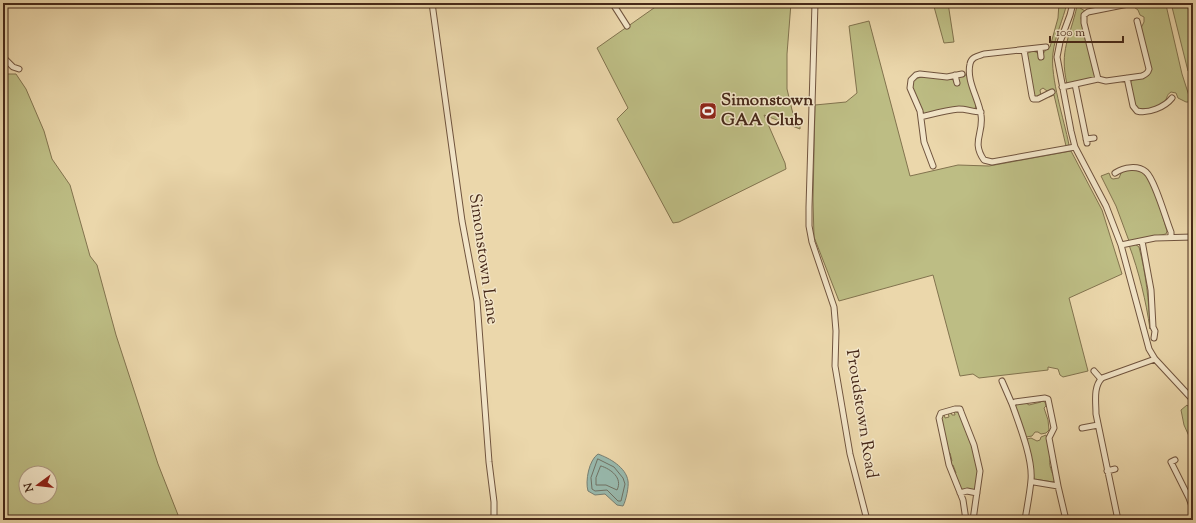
<svg xmlns="http://www.w3.org/2000/svg" width="1196" height="523" font-family="'Sorts Mill Goudy',serif">
	<rect width="100%" height="100%" fill="#ebd7ab"/>
	<filter id="stains"><feTurbulence type="fractalNoise" baseFrequency=".005" numOctaves="4"/><feColorMatrix values="0 0 0 0 .2 0 0 0 0 .09 0 0 0 0 .02 0 0 0 .5 -.17"/></filter>
	<radialGradient id="worn" r=".72"><stop offset=".6" stop-color="#630" stop-opacity="0"/><stop offset="1" stop-color="#630" stop-opacity=".3"/></radialGradient>
	<path fill="#bdbd84" stroke="#82734e" fill-rule="evenodd" d="M661,3H791L787,54V89L793,114L800,126V129L764,115L785,163L786,169L679,222L673,223L617,119L628,108L597,48Z
		M933,3H948L954,42L944,43Z
		M1059,3H1067C1063,20 1055,36 1053,53C1050,78 1064,119 1069,145L1066,146L1054,95L1049,97V96L1050,91H1047L1043,88L1040,90L1041,96L1035,97L1033,96L1027,54C1030,51 1035,50 1038,54H1043L1047,48L1050,47L1058,18Z
		M1140,3H1144L1149,6L1166,5L1182,74L1191,102H1186L1178,98L1176,93L1171,92C1166,95 1168,98 1164,102C1158,109 1144,110 1136,108L1130,83L1133,79L1148,75L1141,28L1144,22V17L1140,15L1138,10L1131,5Z
		M1171,3H1193V70L1188,71Z
		M1077,6L1085,11L1082,15L1081,18L1095,76L1093,78L1067,84C1059,50 1070,38 1077,6Z
		M869,21L910,176L958,165L989,166L1071,151L1102,210L1122,274L1069,298L1088,371L1063,377L1060,375L1058,369L1048,367V370L979,378L973,374L960,376L933,275L839,301L814,237L813,200L815,105L846,102L857,93L849,26Z
		M967,69L976,103L975,110L924,114L912,87L914,79L922,77L952,78L955,84L958,77L966,75Z
		M5,74H16L26,89L44,131L52,159L70,185L90,256L97,265L116,335L158,464L180,520H3V76ZM26,473H50V497H26Z
		M1128,169C1135,170 1141,170 1146,175C1154,184 1163,218 1167,231L1166,234L1129,241L1116,206L1101,176L1109,173L1111,178L1113,179L1119,178L1122,171Z
		M1135,244L1139,247C1146,274 1149,301 1150,329C1146,301 1139,272 1129,245Z
		M1042,401L1045,402L1046,406L1044,408L1048,420L1049,430L1046,433L1041,434L1038,432H1035L1032,436L1026,437L1015,405L1026,403L1029,405L1041,402Z
		M1187,405L1193,412V445L1184,425L1181,410Z
		M954,411L960,413L974,450L978,473L976,489L974,490L961,489L955,474L956,473L953,465L951,466L950,462L952,461L950,453H948L941,418V415L944,414L945,418L949,417L948,413L951,412L952,415H955Z
		M1046,435L1051,457C1047,464 1053,473 1055,481L1053,482L1034,479L1027,439L1031,438L1037,441L1040,440L1041,437Z"/>
	<path fill="#98b9ad" stroke="#787f72" d="M598,454C609,458 626,467 628,481C629,486 626,501 623,506L617,505L605,494L595,495L588,491C585,481 589,460 598,454Z"/>
	<g fill="none" stroke-linecap="round" stroke-linejoin="round">
		<path stroke="#707163" stroke-width="1" d="M598,459L614,467L623,478L625,484L621,501H618L607,490L595,491L592,489L591,478Z
			M601,466C611,469 623,478 617,490L606,485H596V478Z"/>
		<defs>
			<path id="minor" d="M432,3L462,221L477,301L489,462L494,502V520
				M614,3L613,4L627,26
				M815,3L809,207V226L812,242L834,307L836,331L835,366L850,454L867,520
				M1073,3L1070,15L1060,42L1057,57L1071,131L1075,147L1106,206L1121,245L1149,349L1155,359L1193,400
				M1046,47L984,54C978,56 971,57 970,64C966,81 979,99 981,115C984,133 971,142 984,160L992,162L1075,147
				M1040,48L1041,57
				M1024,50L1032,96L1033,99H1038L1052,92
				M3,57L13,67L19,69
				M955,75L957,83
				M1127,78L1133,106L1137,111C1148,114 1165,107 1172,98
				M1098,79L1084,23V15L1088,12L1133,3
				M1075,84L1087,143
				M1062,87L1098,79L1106,81L1142,76C1146,74 1148,73 1149,69L1137,21
				M921,117C933,114 946,110 959,109C966,109 973,112 981,112
				M1086,139L1094,138
				M933,166L924,142L920,111L910,88L911,80L916,75L920,74L947,77L962,74
				M1115,173C1124,167 1138,165 1146,172C1155,180 1166,220 1171,232V237
				M1142,241L1151,290L1153,327L1155,331L1154,338
				M1121,245L1155,238L1193,237
				M1094,371L1101,379
				M1193,374V376
				M1002,381L1012,404
				M1082,428L1098,425
				M1175,460L1171,462L1189,498L1193,509
				M1107,471L1115,469
				M1058,486L1066,520
				M960,493L967,491L977,493
				M966,520L963,500L949,465L939,418L941,413L955,409H960L961,412L974,445L980,471L973,520
				M1025,520C1027,507 1030,493 1031,480C1033,459 1019,424 1012,404L1015,402L1045,398L1048,399L1054,428L1049,438L1058,486L1034,482
				M1118,520L1096,414C1096,402 1093,387 1102,378L1155,359"/>
		</defs>
		<use href="#minor" stroke="#70543e" stroke-width="7"/>
		<use href="#minor" stroke="#f2e5c8" stroke-width="5"/>
	</g>
	<defs>
		<symbol id="stadium-square" viewBox="-11 -11 22 22"><rect x="-9" y="-9" width="18" height="18" rx="4" fill="#8f2418" stroke="#f2e5c8"/><path d="M0-5a6.5 5 0 1 0 0 10a6.5 5 0 1 0 0-10ZM-3.5-1.8h7v3.6h-7Z" fill="#fff"/></symbol>
	</defs>
	<g fill-rule="evenodd">
		<use href="#stadium-square" x="698" y="101" width="20" height="20"/>
	</g>
	<g text-anchor="middle" dominant-baseline="central" stroke-width="3" stroke-linejoin="round" paint-order="stroke">
		<g font-size="17" font-weight="bold" fill="#472919" stroke="#f2e5c8" text-anchor="start">
			<text x="721" y="101">Simonstown<tspan x="721" dy="20">GAA Club</tspan></text>
		</g>
		<g font-size="17" fill="#472919" stroke="#f2e5c8">
			<text transform="translate(483 259) rotate(82)">Simonstown Lane</text>
			<text transform="translate(861 414) rotate(81)">Proudstown Road</text>
		</g>
	</g>
	<rect width="1196" height="523" fill="none" stroke="#ebd7ab" stroke-width="16"/>
	<rect x="4" y="4" width="1188" height="515" fill="none" stroke="#472919" stroke-width="2"/>
	<rect x="8" y="8" width="1180" height="507" fill="none" stroke="#472919"/>
	<g transform="translate(38 485) rotate(255)"><circle r="19" fill="#f2e5c8" stroke="#ae9a82"/>
	<path d="M0-3L7 15L0 10L-7 15Z" fill="#8f2418"/>
	<text y="-6" font-size="11" font-weight="bold" text-anchor="middle" fill="#472919">N</text>
	</g>
	<path d="M1050 36v6h73v-6" fill="none" stroke="#472919" stroke-width="2"/>
	<text x="1056" y="36" font-size="12" fill="#472919" stroke="#f2e5c8" stroke-width="3" paint-order="stroke">100 m</text>
	<rect width="100%" height="100%" filter="url(#stains)"/>
	<rect width="100%" height="100%" fill="url(#worn)"/>
</svg>
